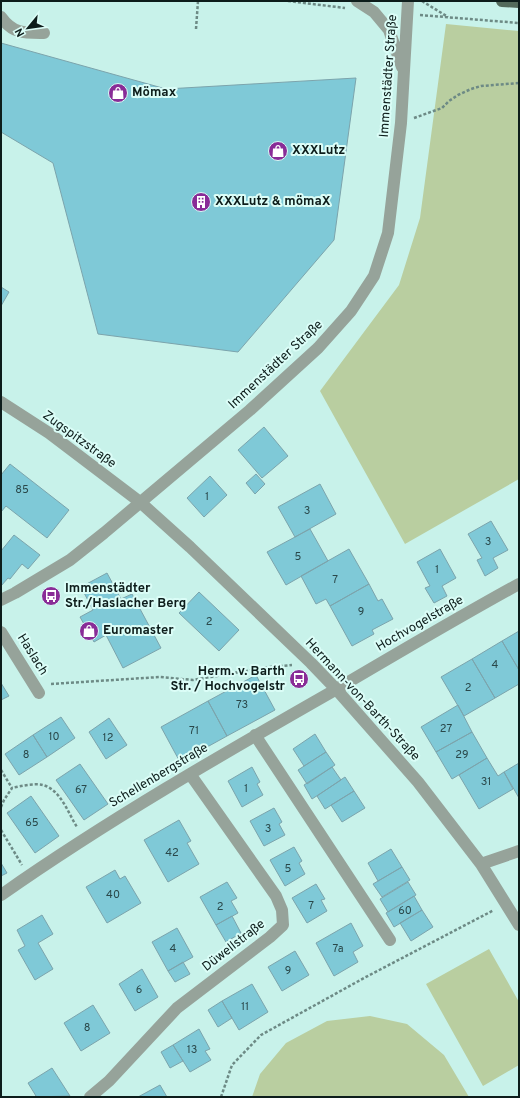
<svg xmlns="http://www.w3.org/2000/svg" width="520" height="1098" font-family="Overpass,sans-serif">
	<rect width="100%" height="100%" fill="#c8f2ea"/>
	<path fill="#b9cea0" d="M446,24L519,31V479L405,544L320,391L399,285L420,218Z
		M489,949L519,1002V1065L483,1086L426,984Z
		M370,1016L407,1024L444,1055L469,1097H252L260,1074L286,1043L327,1021Z"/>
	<path fill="#7fc9d7" stroke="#7ca4ac" d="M1,43L166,89L356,78L334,240L238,352L98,334L53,163L1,132Z
		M1,287L9,292L1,306Z
		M264,427L288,456L262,478L238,450Z
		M10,464L69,510L47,538L6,506L1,512V475Z
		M256,474L265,484L255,494L246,483Z
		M210,476L227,495L204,517L187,498Z
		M320,484L336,514L295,537L278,507Z
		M491,521L508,550L493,558L498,568L485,576L477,560L482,558L468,534Z
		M310,529L328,561L286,585L267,552Z
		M14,535L40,555L28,569L22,564L10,579L8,578L1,586V551Z
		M349,549L369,584L330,606L326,599L316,604L301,576Z
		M440,549L456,578L442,586L447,596L434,603L425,588L430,586L417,562Z
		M107,573L121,599L132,594L161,648L123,668L106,635L94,642L80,617L93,610L81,587Z
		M369,584L378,601L382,599L393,619L372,630L374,634L352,646L330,606Z
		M199,592L239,630L219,651L179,613Z
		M519,631V670L502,641Z
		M502,641L519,670V684L495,698L472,659Z
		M472,659L495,698L464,716L441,677Z
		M256,675L275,710L227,736L208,701Z
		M1,683L9,696L1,700Z
		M208,701L227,736L180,762L161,727Z
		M458,705L472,732L436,752L421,727Z
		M61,717L75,738L47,757L33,735Z
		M109,718L127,745L106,759L89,732Z
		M472,732L487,758L452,779L436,752Z
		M315,734L326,752L304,766L293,749Z
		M33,735L47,757L19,775L5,754Z
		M326,752L335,765L307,784L298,770Z
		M487,758L498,776L504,772L513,789L479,809L459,775Z
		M519,763V798L504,772Z
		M80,764L108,804L84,820L56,780Z
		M252,767L260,782L257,784L263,795L242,807L228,781Z
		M332,767L341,780L312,799L304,785Z
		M345,777L354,791L325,809L317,796Z
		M354,791L365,808L342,822L331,805Z
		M31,796L59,836L35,853L7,813Z
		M274,808L282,822L279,824L285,835L264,846L250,821Z
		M179,820L191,841L187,843L199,864L168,882L144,840Z
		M294,847L302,861L299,863L305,874L285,886L270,860Z
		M391,849L402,867L378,881L368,863Z
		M1,863L7,873L1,876Z
		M402,867L410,880L382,897L373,884Z
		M115,870L120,879L125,876L141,903L107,923L86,887Z
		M227,882L237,898L231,901L238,913L216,925L200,897Z
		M408,882L416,895L388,912L380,899Z
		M316,884L325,899L321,900L327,911L307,923L292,898Z
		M414,896L422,910L394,927L386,913Z
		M422,910L433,927L411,941L400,923Z
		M42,915L53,934L38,943L53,969L35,980L18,950L25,946L17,930Z
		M232,916L241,933L226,942L216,925Z
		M351,923L363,946L353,952L358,962L334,976L316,943Z
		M177,928L193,957L168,971L152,942Z
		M295,951L309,975L282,991L268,967Z
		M183,962L190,974L175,982L168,971Z
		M142,969L158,997L135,1011L119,984Z
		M252,984L268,1012L239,1030L222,1001Z
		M222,1001L232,1018L218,1027L208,1010Z
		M93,1005L110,1033L81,1051L64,1023Z
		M199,1029L210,1049L205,1051L211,1060L190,1072L173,1045Z
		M173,1045L183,1061L170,1068L161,1052Z
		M52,1068L70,1096L34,1097L36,1096L28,1083Z
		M160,1085L167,1097H138Z"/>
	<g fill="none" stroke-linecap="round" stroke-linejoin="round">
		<path stroke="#6d8a85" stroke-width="2.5" stroke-dasharray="3 2" stroke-linecap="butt" d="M288,1L345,8
			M422,1L448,17
			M420,15L519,23
			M196,29L198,1
			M414,118L442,108L449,101L458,95L471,89L481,86L494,85L519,83
			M51,684L160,677L193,680L269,667L292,665
			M1,770L12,788
			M1,807L4,800L12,788C20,786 35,783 43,785C61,790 68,813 77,827
			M1,830L22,865
			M221,1097L232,1065L261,1035L364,978L494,910"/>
		<path stroke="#96a39a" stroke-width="12" d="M357,1L374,12L389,30L402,67
			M1,17C13,34 25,33 44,33
			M1,402L49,433L140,502L190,547L311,663L336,689L418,782L481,864L519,925
			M1,600L15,593L70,560L104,533L250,410L318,348L351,311L374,276L388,233L401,123L408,1
			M1,632L39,693
			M255,735L390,940
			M481,864L519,851
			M1,895C108,820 221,755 335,690C396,654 457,618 519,584
			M90,1097L109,1081L177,1008L270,937L283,925L282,910L276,896L190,774"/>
		<path stroke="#536a5b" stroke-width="12" d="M502,1L519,2"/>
	</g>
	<defs>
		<symbol id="shop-disc" viewBox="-11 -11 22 22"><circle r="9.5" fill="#892c97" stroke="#dbfdf7"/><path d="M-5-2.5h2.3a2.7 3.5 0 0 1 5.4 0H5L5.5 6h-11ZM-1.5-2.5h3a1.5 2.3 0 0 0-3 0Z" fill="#fff"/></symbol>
		<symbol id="building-disc" viewBox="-11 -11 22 22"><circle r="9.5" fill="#892c97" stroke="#dbfdf7"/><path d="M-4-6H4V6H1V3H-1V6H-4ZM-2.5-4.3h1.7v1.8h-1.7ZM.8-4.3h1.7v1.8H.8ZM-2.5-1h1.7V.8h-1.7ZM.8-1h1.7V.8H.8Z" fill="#fff"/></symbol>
		<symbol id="bus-disc" viewBox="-11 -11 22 22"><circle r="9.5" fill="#892c97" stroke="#dbfdf7"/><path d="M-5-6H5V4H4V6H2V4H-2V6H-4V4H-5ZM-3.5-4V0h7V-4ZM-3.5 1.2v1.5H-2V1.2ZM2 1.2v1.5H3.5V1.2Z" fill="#fff"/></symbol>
	</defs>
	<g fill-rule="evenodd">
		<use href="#shop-disc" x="107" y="82" width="22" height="22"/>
		<use href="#shop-disc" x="267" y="140" width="22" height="22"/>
		<use href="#building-disc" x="190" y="191" width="22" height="22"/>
		<use href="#bus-disc" x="40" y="585" width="22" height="22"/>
		<use href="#shop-disc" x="78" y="620" width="22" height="22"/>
		<use href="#bus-disc" x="288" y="668" width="22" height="22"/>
	</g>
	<g text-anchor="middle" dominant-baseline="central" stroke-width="4" stroke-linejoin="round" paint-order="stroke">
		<g font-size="11" fill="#2a484a">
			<text x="22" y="490">85</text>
			<text x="207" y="497">1</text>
			<text x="307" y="511">3</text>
			<text x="488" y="542">3</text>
			<text x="298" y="557">5</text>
			<text x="437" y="570">1</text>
			<text x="335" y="580">7</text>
			<text x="361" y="612">9</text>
			<text x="209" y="622">2</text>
			<text x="495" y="665">4</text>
			<text x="468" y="688">2</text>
			<text x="242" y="705">73</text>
			<text x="446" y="729">27</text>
			<text x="194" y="731">71</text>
			<text x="54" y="737">10</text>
			<text x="108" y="738">12</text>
			<text x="26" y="755">8</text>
			<text x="462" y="755">29</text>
			<text x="486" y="782">31</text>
			<text x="246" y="789">1</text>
			<text x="81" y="790">67</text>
			<text x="32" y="823">65</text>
			<text x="268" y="829">3</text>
			<text x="172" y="853">42</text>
			<text x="288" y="869">5</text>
			<text x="113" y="895">40</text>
			<text x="311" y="906">7</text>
			<text x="220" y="907">2</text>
			<text x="405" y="911">60</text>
			<text x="173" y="949">4</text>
			<text x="338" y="949">7a</text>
			<text x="288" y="971">9</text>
			<text x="139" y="990">6</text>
			<text x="245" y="1007">11</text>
			<text x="87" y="1028">8</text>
			<text x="192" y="1050">13</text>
		</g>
		<g font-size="13" fill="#0d1d1b" stroke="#dbfdf7">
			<text transform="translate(389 76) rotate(-86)">Immenstädter Straße</text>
			<text transform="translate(276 365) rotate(-43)">Immenstädter Straße</text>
			<text transform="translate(79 440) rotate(36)">Zugspitzstraße</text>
			<text transform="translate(420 624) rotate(-30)">Hochvogelstraße</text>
			<text transform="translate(32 655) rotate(58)">Haslach</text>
			<text transform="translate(362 700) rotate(47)">Hermann-von-Barth-Straße</text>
			<text transform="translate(159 776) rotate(-31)">Schellenbergstraße</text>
			<text transform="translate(234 946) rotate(-38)">Düwellstraße</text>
		</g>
		<g font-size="13" font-weight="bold" fill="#0d1d1b" stroke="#dbfdf7" text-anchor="start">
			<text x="132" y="93">Mömax</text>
			<text x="292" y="151">XXXLutz</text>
			<text x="215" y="202">XXXLutz &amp; mömaX</text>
			<text x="65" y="589">Immenstädter<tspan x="65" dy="15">Str./Haslacher Berg</tspan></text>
			<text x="103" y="631">Euromaster</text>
			<text x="285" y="672" text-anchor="end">Herm. v. Barth<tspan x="285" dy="15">Str. / Hochvogelstr</tspan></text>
		</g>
	</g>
	<rect width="520" height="1098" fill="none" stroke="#0d1d1b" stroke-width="4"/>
	<g transform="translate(28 28) rotate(241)" stroke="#dbfdf7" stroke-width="3" paint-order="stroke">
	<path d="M0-3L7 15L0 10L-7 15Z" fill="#0d1d1b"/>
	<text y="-6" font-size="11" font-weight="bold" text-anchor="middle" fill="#0d1d1b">N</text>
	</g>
</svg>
